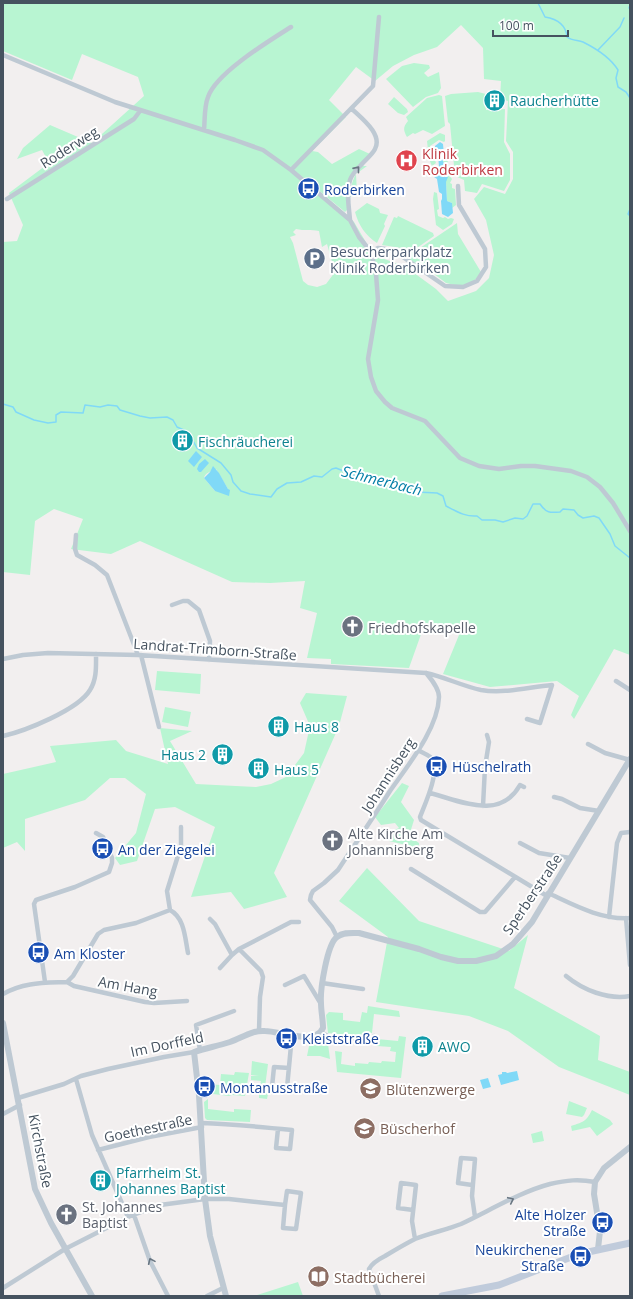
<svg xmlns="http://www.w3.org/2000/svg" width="633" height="1299" font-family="'Open Sans',sans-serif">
	<rect width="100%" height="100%" fill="#f2efef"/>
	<path fill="#b8f5d2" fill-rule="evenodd" d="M3,3H630V655L614,649L574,719L571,715L579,696L557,681L490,687L443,674L459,635L425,623L409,668L331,664V659L307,658L317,613L300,608L305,581L270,583L232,582L140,541L111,554L71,549L83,519L54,509L35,521L30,575L3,572V242L17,241L23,225L9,193L49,163L42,150L17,159L23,148L50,125L92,143L144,96L138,77L82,54L72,80L3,51ZM461,25L483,48L484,79L501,81L500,99L508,101L506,141L513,152V179L505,194L484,187L474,199L486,220L494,255L489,278L476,291L448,301L436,289L406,267L379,257L367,244L354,222L345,213L294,170L345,212L347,210L352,173L370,154L359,149L332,164L318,152L312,151L346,117L329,100L356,67L375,81L393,66L414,55L437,47ZM296,229C304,231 311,229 319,231L322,247L327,244L335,272L326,284L317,287L308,285L303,281L293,243L290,237L296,235L293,232ZM216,469L228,489L215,491L204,478C205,473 211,471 216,469Z
		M414,63L429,65L430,68L424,73L428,77L439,72L441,88L438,93L426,97L413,107L386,79L402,66Z
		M478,92L486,94L485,103L486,110L505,109L504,142L510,154V180L504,191L482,184L477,193L465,191L464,180L455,176L450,124L448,122L445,96L451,94Z
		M439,95L442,96L445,126L432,134L423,130L415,134L413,133L407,137C403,130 403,127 408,121L406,117L427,98Z
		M394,97L407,109L408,112L404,115L398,113L388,104Z
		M440,133L445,135V141L444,142L439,140L430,146L433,159L435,160L436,163L432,166L429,159L427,141Z
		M444,151L447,153L449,175L452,179L450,183L452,184V188L455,189L456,205L452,208V203L447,201L445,163L443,162V157L444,155Z
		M362,166H367L356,174L357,193L350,197C351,184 353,176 362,166Z
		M434,192L437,193L439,209L437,210L438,216L443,218L445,217L448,219L451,218L454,219L452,224L443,230L436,225L433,199Z
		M367,203L379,209L380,213L388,215L384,224L385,226L377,243C365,235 359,226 355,212Z
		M398,216L433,233L434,236L414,250L382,245L394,217L397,218Z
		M457,223L458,234L481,272L476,279L471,283L459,286L446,283L417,261L415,263L392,248L414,252Z
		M157,671L201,674L200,694L155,690Z
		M306,693L347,696L339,726L274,873L287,897L244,909L231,892L191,897L215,827L175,807L155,809L137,861L120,865L115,858L136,833L146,794L125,778H110L85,800L25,819V851L17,842L3,848V774L56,762L50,746L116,740L126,751L168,764L160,728L192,731L170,741L196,784L256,787L271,784L286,777L304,753L310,726L300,703Z
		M165,707L191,712L188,727L162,722Z
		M402,783L409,786L401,802L414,820L409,836L419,843V848L389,841L387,833L399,828L395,823L381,825L375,817Z
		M367,868L419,921L509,951L528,935L514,988L600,1036L598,1060L630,1072V1095L559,1067L508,1031L469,1016L376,1002L388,937L339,901Z
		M368,1006L399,1011L400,1017L374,1014L372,1033H371L369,1037L328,1033L326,1015L329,1012L343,1013V1020L360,1022L362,1012L367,1013Z
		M399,1036L406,1037L401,1078L337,1072L335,1051L342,1052L341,1064L355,1066V1063L368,1064L369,1062L381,1063L382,1061L395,1062L396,1052L390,1051L391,1047L377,1046L376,1044L377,1039L398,1041Z
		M310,1041H324L328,1044L330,1059L320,1056H307Z
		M252,1061L268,1064L265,1087L269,1089L267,1099L259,1098V1095L257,1094L258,1085H260L261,1081L251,1080V1076H259L251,1075Z
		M235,1072L249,1073L245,1096L232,1095L229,1096L205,1093L204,1091L203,1083L206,1080V1084L220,1085L221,1074L234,1075Z
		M208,1099V1109L234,1112V1109L251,1110L250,1122L207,1120L205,1118L204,1102Z
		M569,1101L587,1108L584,1115L582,1117L566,1114Z
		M592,1110L610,1120L613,1124L597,1136L590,1127L572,1131L571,1126C583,1122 586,1122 592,1110Z
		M542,1131L544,1141L533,1143L531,1134Z
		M298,1282L303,1296H254Z"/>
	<path fill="#80d9f7" d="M440,142L443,144L444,155L443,157V162L445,163L446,175L448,177L446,182L447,201L452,203L453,213L448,217L442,214L441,201L442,199V194L439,192L437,179L434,177L433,171L439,167L438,154L435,152V146Z
		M196,451L202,457L194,467L188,461Z
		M205,459L209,463L201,472H199L197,469L199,464Z
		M213,466L219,473L228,489L230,490L229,496L215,491L204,478L210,472Z
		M517,1071L519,1080L501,1085L498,1075L502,1074V1072H506L507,1073Z
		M488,1078L491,1087L483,1089L480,1080Z"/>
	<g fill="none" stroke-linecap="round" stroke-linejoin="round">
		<path stroke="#80d9f7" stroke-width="1.5" d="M538,3L545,17C557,19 566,25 567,37C572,41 578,40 583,42C597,49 610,57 618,70L616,78L618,87L626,92L630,98
			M629,8L630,5
			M598,50L620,27L624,18
			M630,209L628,214L630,216
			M3,404L13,407L16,412L34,420L48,423L56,422V415L61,412L83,413L85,405L100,407L108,405L117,406L120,410L140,416L150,418L167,417L173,420L177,427L186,431L187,436L192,439L197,448L221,463L231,475L233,482L241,491L250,494L271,497L277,489L287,483L301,482L314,476L322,477L332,469L336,468L361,478L369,477L385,481L399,483L412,488L417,492L437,493L443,496L446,506C456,511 465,517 477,516L482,520H495L503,522L515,518L523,519L527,516L533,504H540C546,513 550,513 560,512L563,509L574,510L578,515L583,518L594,516L599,518L610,534L615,546L630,558"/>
		<path stroke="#bec9d3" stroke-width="4.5" d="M3,55L115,102L235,140L263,150L291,170L350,220L359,237L371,252L376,274L378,300L368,359L371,377L376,391L385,402L392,408L425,421L460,458L479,466L499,469L521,466H535L571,471L587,477L600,487L613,503L630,531
			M204,130C205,120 204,107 208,97C216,73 269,41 291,27
			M291,170L373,86L379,17
			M7,199L134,119L140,111
			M350,220C349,207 346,193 350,180C352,174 357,169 361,165C365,160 372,155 375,149C383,134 361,118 352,109
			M371,252L378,248L386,249L397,253L445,286L463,287L477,281L486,267L485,249L459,205L458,186
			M76,535L75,549L77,555L95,565L107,575L138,655
			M172,605L183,601H188L199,610L210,641L209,660
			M141,655L159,727
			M3,659L23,655L48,653L138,655L426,673C445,677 462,686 481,690C504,694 529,687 552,685L540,723L527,719
			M616,681L630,690
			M3,736C25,731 78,710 90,690C97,679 96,666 96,654
			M588,744L605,753L630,760
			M418,750C422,753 431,755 433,760C439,774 425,804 420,817L421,820L547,896
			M430,793C461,801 500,821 520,785L524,787
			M554,797L562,799L580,808L599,811
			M483,806L485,767L489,742L487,735
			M520,843L539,853L570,858
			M411,869L480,912H485L515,877
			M548,893C574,905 601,920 630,918
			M170,910L167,891L181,846V827
			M609,917L617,843L621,833L630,832
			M626,918L630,965
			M210,919L215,924L232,955L239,949L261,971L263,977L260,997L259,1031
			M337,937L332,927L310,900L311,895L313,891L324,883L338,870C355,844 373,818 390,791C408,765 438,729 439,697C439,688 431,679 426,673
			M239,949L291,922H299
			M220,968L232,955
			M566,976C583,990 608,1000 630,996
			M45,982L34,904L36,900L75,887L109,872L112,863V858L103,837L96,833
			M67,982L74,986L145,1002L154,1003L187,1001
			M322,983L363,989
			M285,985L304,976L321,1004
			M3,994C24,982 44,983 67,982L73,976L98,934L104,930L136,923L170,910C185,918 185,939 188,953
			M321,1032L329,1037L373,1041L374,1036
			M200,1050L196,1025L234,1011
			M289,1068L274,1067L272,1087L287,1088L292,1035
			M76,1079L92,1135L128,1217
			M18,1098L64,1084L81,1076L108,1069L164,1057L194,1052
			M3,1114L20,1105
			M202,1123C232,1124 262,1127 292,1130L290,1149L276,1148L278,1129
			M98,1150L149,1137L202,1127
			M472,1185L458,1183L461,1158L475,1159L472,1196L475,1217
			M413,1210L398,1208L401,1183L416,1185L412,1221L415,1239
			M134,1215L150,1261L168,1296
			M3,1288L65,1249L128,1217L160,1205L205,1199H229L285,1205L283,1228L296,1229L301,1193L287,1191L285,1205
			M207,1296L223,1288
			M379,1296L369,1269C372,1263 379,1259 385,1256C395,1250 405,1244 415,1239C430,1233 446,1230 461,1224C489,1211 520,1192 550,1184C567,1180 579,1179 595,1182"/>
		<path stroke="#bec9d3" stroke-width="6" d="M3,1023L35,1189L51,1223L92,1296
			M598,1249L600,1231L594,1194L595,1182L604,1168L630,1147
			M226,1296L210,1236L205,1199L199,1095L194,1052C206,1048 218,1046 230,1042C242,1038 252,1030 265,1031C280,1031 315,1046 323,1028C323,1020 321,1011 321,1003C320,990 327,944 337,937C343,932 351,933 359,933L419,949L441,957L458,961H476L496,956L513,944L532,922L630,759"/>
		<path stroke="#c0cbdb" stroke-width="7" d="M442,1296L499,1285L579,1254L630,1243"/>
	</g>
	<defs><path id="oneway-chevron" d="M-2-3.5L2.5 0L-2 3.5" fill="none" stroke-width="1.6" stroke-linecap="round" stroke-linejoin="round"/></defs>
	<g stroke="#697682">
		<use href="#oneway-chevron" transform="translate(357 169) rotate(-51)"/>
		<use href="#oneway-chevron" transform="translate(511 1200) rotate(-25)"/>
		<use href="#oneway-chevron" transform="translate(151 1261) rotate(-114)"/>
	</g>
	<defs>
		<symbol id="building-disc" viewBox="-11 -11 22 22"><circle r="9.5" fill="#0f9aa8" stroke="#fff"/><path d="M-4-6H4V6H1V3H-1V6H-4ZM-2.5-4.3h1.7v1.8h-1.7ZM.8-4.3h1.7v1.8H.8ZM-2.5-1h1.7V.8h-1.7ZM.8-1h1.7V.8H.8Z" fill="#fff"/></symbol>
		<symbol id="hospital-disc" viewBox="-11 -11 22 22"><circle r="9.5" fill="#e0444e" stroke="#fff"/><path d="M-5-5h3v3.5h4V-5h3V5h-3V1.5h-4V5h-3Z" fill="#fff"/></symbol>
		<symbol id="bus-disc" viewBox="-11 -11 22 22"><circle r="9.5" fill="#1a4fb4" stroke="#fff"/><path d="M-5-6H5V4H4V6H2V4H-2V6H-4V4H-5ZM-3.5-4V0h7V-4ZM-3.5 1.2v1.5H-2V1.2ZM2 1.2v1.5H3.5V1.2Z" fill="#fff"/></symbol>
		<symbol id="parking-disc" viewBox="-11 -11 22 22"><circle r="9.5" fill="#5c6f8a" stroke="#fff"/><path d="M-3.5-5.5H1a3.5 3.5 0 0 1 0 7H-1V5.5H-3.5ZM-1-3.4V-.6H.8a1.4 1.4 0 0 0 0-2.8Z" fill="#fff"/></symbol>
		<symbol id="church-disc" viewBox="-11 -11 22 22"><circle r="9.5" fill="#6b7280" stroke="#fff"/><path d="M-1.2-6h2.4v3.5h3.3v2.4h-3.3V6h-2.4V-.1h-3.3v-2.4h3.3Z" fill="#fff"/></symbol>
		<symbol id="school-disc" viewBox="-11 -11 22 22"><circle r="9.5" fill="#8d6e63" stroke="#fff"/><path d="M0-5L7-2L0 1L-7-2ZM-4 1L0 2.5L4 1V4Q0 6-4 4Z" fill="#fff"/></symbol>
		<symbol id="library-disc" viewBox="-11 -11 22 22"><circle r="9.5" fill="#8d6e63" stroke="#fff"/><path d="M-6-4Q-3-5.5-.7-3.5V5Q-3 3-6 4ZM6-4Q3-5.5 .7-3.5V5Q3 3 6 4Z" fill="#fff"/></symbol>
	</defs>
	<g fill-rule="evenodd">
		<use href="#building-disc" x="482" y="88" width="25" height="25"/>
		<use href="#hospital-disc" x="394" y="148" width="25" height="25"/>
		<use href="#bus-disc" x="296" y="176" width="25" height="25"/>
		<use href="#parking-disc" x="302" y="246" width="25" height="25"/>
		<use href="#building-disc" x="170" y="428" width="25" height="25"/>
		<use href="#church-disc" x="340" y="614" width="25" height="25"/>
		<use href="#building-disc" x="266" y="714" width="25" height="25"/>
		<use href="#building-disc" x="210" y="742" width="25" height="25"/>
		<use href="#bus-disc" x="424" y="754" width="25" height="25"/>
		<use href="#building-disc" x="246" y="756" width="25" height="25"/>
		<use href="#church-disc" x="320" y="828" width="25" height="25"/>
		<use href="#bus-disc" x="90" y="836" width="25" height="25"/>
		<use href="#bus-disc" x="26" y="940" width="25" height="25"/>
		<use href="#bus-disc" x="274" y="1026" width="25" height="25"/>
		<use href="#building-disc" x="410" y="1034" width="25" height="25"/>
		<use href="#bus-disc" x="192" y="1074" width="25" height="25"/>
		<use href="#school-disc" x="358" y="1076" width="25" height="25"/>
		<use href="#school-disc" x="352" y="1116" width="25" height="25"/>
		<use href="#building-disc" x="88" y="1168" width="25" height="25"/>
		<use href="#church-disc" x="54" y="1202" width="25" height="25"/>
		<use href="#bus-disc" x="590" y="1210" width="25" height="25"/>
		<use href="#bus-disc" x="568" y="1244" width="25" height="25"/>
		<use href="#library-disc" x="306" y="1264" width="25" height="25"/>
	</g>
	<g text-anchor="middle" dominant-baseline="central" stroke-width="4" stroke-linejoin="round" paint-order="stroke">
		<g font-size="14" fill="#0d838f" stroke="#fff" text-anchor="start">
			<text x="510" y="100">Raucherhütte</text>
			<text x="198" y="441">Fischräucherei</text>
			<text x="294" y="726">Haus 8</text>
			<text x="206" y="754" text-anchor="end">Haus 2</text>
			<text x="274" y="769">Haus 5</text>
			<text x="438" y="1046">AWO</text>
			<text x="116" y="1172">Pfarrheim St.<tspan x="116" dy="16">Johannes Baptist</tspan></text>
		</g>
		<g font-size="14" fill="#45525f" stroke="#fff">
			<text transform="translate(69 147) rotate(-32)">Roderweg</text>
			<text transform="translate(215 649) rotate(4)">Landrat-Trimborn-Straße</text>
			<text transform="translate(388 775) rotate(-57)">Johannisberg</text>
			<text transform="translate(532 894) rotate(-56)">Sperberstraße</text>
			<text transform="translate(128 986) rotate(10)">Am Hang</text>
			<text transform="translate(167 1044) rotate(-12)">Im Dorffeld</text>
			<text transform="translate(148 1128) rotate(-12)">Goethestraße</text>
			<text transform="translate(41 1151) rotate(79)">Kirchstraße</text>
		</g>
		<g font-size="14" fill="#be3a42" stroke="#fff" text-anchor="start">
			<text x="422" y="153">Klinik<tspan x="422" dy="16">Roderbirken</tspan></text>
		</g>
		<g font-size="14" fill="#164399" stroke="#fff" text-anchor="start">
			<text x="324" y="189">Roderbirken</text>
			<text x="452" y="766">Hüschelrath</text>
			<text x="118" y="849">An der Ziegelei</text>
			<text x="54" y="953">Am Kloster</text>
			<text x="302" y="1038">Kleiststraße</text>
			<text x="220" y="1087">Montanusstraße</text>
			<text x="586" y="1214" text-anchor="end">Alte Holzer<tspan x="586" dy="16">Straße</tspan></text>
			<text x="564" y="1249" text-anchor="end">Neukirchener<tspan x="564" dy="16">Straße</tspan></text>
		</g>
		<g font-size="14" fill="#4e5e75" stroke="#fff" text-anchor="start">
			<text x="330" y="251">Besucherparkplatz<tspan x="330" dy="16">Klinik Roderbirken</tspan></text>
		</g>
		<g font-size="14" fill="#5b616d" stroke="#fff" text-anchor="start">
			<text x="368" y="627">Friedhofskapelle</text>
			<text x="348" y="833">Alte Kirche Am<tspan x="348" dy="16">Johannisberg</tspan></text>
			<text x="82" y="1206">St. Johannes<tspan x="82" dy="16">Baptist</tspan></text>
		</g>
		<g font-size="14" fill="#785e54" stroke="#fff" text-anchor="start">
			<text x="386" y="1089">Blütenzwerge</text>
			<text x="380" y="1128">Büscherhof</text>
			<text x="334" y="1277">Stadtbücherei</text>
		</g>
		<g font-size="15" font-style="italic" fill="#027da6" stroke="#fff">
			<text transform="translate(382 480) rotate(14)">Schmerbach</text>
		</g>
	</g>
	<rect width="633" height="1299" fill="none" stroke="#45525f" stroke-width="8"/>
	<path d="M493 30v6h75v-6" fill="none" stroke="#45525f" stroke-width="2"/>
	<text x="499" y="30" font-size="12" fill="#45525f" stroke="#ffffff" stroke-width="3" paint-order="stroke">100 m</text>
</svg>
